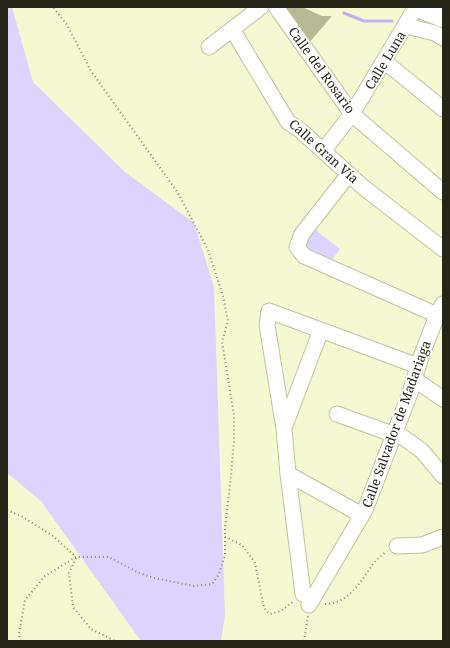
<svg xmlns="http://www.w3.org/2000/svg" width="450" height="648" font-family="'Noto Serif',serif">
	<rect width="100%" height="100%" fill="#f6f8d2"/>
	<path fill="#ded2ff" d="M7,7H12L33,82L125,172L194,223L214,287L225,615L221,641H141L41,501L7,473Z
		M309,225L340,249L329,264L304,256Z"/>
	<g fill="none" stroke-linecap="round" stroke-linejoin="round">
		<path stroke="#c3aff4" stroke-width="3" d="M344,13L364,21H392"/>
	</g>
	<path fill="#b7b894" d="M282,7H302L322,16H332L308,44Z"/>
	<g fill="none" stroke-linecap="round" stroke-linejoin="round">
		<defs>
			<path id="minor" d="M276,7L352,114L443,192
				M406,26L435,33L443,38
				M232,29L288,122L300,130L363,187L443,249
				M209,47L261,7
				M384,61L443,109
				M323,151L352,114L416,7
				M349,174L302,234L297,247L304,256L437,315
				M414,379L443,399
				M337,414L395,435
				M284,428L321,330
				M396,432L422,451L443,476
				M288,474L303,594
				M362,515L288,474L284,429L267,325L269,311L418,366
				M397,546L422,545L443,537
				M309,605L365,510L410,393L422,354L438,313L443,304"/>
			<path id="major" d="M417,7L443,17"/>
		</defs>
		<use href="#minor" stroke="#c1c39e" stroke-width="17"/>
		<use href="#major" stroke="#c1c39e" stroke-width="22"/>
		<path stroke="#8b8c73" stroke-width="2" stroke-dasharray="1 3" stroke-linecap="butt" d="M7,510L23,517L53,536L76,557
			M225,537L242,545L255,563L264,608L270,614L281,611L294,601
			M76,558L69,573L73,607L91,629L115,641
			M325,604C350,603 360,582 373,564C377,559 382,555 387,551
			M20,641L19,634L25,600L45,576L76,557H109L139,573L154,578L194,586L212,584L219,574L225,555V528L231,476L234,440V415L222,342L228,321L223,296L208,250L178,193L91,71L67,25L53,7
			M304,641L308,616"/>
		<use href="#minor" stroke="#fff" stroke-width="15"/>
		<use href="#major" stroke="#fff" stroke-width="20"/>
	</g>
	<g text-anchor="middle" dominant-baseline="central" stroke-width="4" stroke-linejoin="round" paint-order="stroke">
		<g font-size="13" fill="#252618" stroke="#fff">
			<text transform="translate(385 60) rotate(-59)">Calle Luna</text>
			<text transform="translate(322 70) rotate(54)">Calle del Rosario</text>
			<text transform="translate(324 151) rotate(42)">Calle Gran Vía</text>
			<text transform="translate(396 424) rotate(-70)">Calle Salvador de Madariaga</text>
		</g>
	</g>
	<rect width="450" height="648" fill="none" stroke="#252618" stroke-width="16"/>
</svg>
